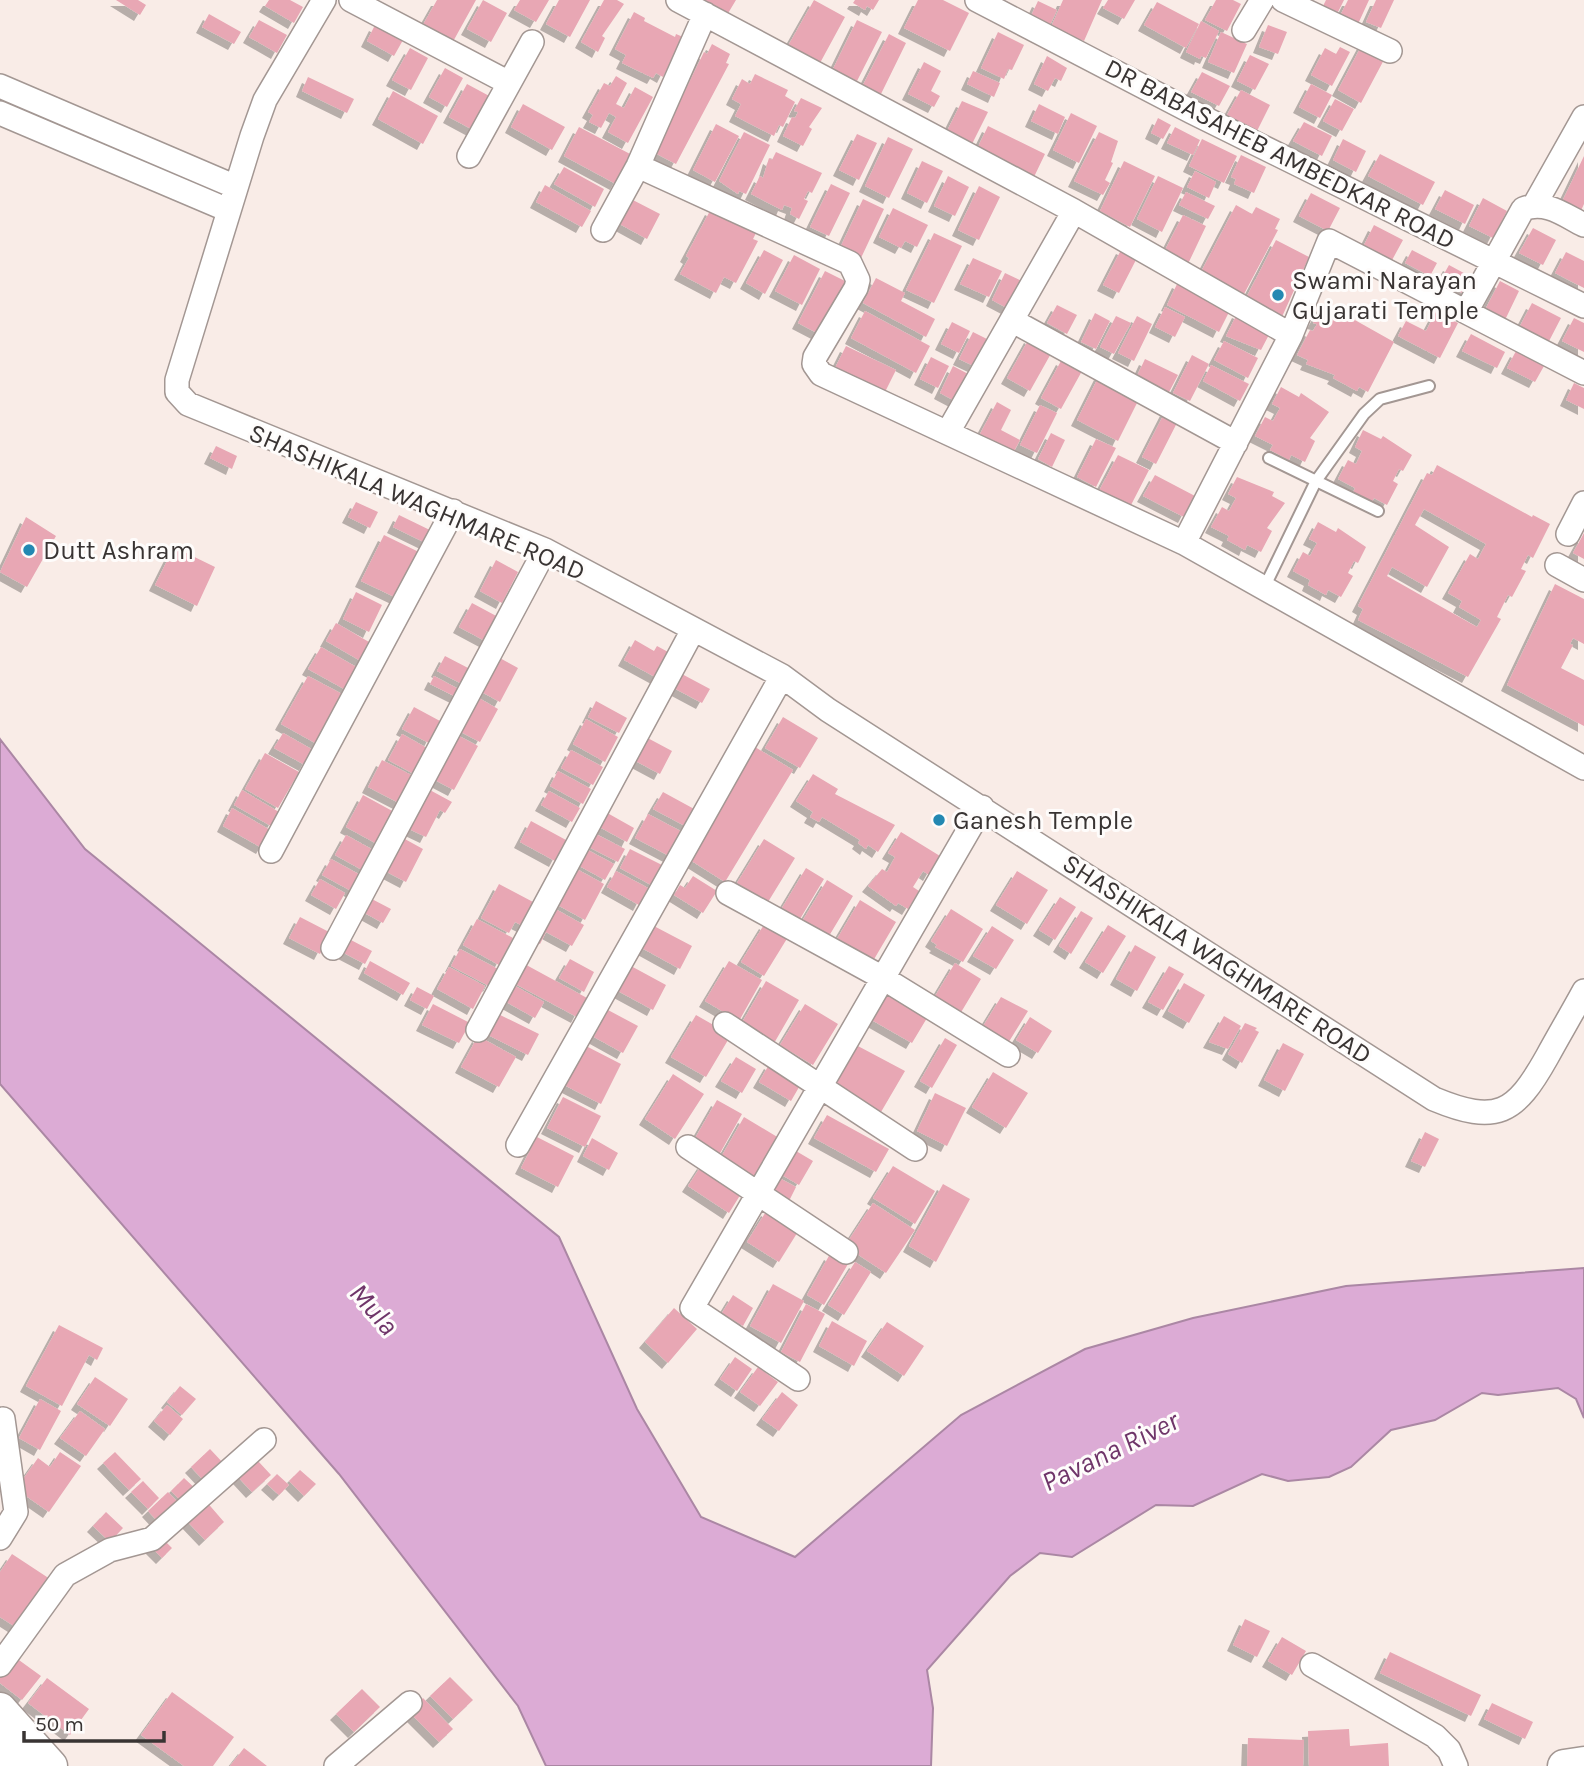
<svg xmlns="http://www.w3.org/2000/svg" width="1584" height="1766" font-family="Karla,sans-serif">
	<defs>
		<filter id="shadow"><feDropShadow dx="-6" dy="6" stdDeviation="0" flood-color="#0004"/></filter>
	</defs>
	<rect width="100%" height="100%" fill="#f9ece7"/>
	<path fill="#dcabd5" stroke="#ab87a4" stroke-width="2" d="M0,739L85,849L559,1237L637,1409L701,1517L795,1557L961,1415L1085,1349L1193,1318L1346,1286L1584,1268V1418L1576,1399L1558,1388L1498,1395L1482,1393L1435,1420L1391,1430L1351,1467L1329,1477L1288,1481L1262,1474L1193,1506L1156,1505L1072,1557L1040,1553L1010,1576L927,1670L933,1708L931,1766H546L518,1706L339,1474L0,1084Z"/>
	<path fill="#e8a7b4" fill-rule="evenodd" filter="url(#shadow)" d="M116,0H138L146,5L140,15Z
		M269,0H290L303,7L294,23L265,6Z
		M437,0H476L450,47L420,30Z
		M483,0L507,13L491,42L467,29Z
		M520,0H549L536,22L514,10Z
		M559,0H590L570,37L546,24Z
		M604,0H617L624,4L602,36L605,38L598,52L581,42Z
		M700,0H736L727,15Z
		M814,0L845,17L820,63L788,46Z
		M855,0H879L873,10L867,6L865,10L853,3Z
		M918,0H943L969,13L950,51L904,28Z
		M1063,0H1102L1084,41L1051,27Z
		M1108,0H1135L1124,19L1103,8Z
		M1216,0H1233L1241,4L1227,31L1205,20Z
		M1326,0H1344L1338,12L1323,6Z
		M1348,0H1369L1358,24L1340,16Z
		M1376,0H1394L1381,28L1366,22Z
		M1038,1L1057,10L1050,25L1031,16Z
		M1157,2L1199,24L1186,48L1144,25Z
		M634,12L645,18L644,21L675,37L676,34L683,37L663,77L656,73L653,78L622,63L626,55L615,49Z
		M209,14L241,32L234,44L202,27Z
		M259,20L287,35L277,53L249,37Z
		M857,20L882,32L857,81L833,69Z
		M1201,21L1219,31L1206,58L1201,56L1200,59L1186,52Z
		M375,25L403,40L394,56L367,41Z
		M1268,25L1287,32L1278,54L1259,47Z
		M998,32L1024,45L1012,70L1008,69L1004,79L981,68Z
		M1221,32L1247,44L1234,73L1208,62Z
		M889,34L906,43L881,94L863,85Z
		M1363,43L1386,56L1361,103L1338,90Z
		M712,44L730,54L726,63L729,64L676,164L655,153L704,52L707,54Z
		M1340,47L1350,52L1332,86L1311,75L1325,48L1336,54Z
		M410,48L428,58L411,90L392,80Z
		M1250,55L1269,64L1255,90L1237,81Z
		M1047,56L1067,68L1061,81L1055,78L1048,91L1034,84Z
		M924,62L941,71L931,91L940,96L934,107L908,94Z
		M445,68L463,78L447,107L429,97Z
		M973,71L1000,83L994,97L967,84Z
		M1202,72L1230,86L1219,106L1191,92Z
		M755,74L788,90L785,96L795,102L783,127L779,125L774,136L735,116L741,104L732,99L742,79L750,84Z
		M616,76L627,83L616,104L624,108L635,87L653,97L628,143L608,132L616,117L609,113L601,128L589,122L593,115L588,112L604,83L610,86Z
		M308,77L354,99L347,113L302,91Z
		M467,84L493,98L475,131L449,117Z
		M1311,84L1332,95L1320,118L1299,107Z
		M1241,90L1270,105L1257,131L1227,115Z
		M393,91L438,116L423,144L378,119Z
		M801,98L822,108L809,127L812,129L803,146L783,136L792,117L795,118L798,112L794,111Z
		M1335,99L1354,109L1342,131L1323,121Z
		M962,101L988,112L972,144L947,131Z
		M523,104L565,127L552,150L511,127Z
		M1039,104L1065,117L1058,134L1031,121Z
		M1071,113L1097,126L1079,163L1053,150Z
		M1158,118L1171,125L1163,139L1151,133Z
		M1304,122L1332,136L1322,156L1293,141Z
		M716,124L739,136L715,182L693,170Z
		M988,126L1045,154L1033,179L976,151Z
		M579,127L632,155L616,184L564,156Z
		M1175,127L1200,140L1193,155L1167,143Z
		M744,132L770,145L746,194L739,191L738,194L719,181Z
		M1099,132L1118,141L1111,162L1113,163L1105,180L1110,183L1103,195L1074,181Z
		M857,134L877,143L859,180L839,170Z
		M888,137L913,149L889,198L865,186Z
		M1202,139L1237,156L1224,183L1189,166Z
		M1343,139L1366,151L1356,172L1333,160Z
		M776,152L822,173L812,193L808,191L804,199L808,201L799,219L790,214L792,208L784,205L782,210L751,194L760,176L763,178L769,158L772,160Z
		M1380,154L1435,182L1423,205L1368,176Z
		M1241,155L1266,167L1254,193L1234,184L1236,179L1231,177Z
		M1584,156V204L1579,215L1560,206Z
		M922,161L943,171L927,203L907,193Z
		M1124,161L1155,176L1130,227L1100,211Z
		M564,167L604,189L595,207L554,184Z
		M1195,171L1216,182L1209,198L1187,187Z
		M948,176L969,187L955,216L934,206Z
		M1158,176L1183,188L1162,232L1137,219Z
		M831,184L850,193L829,236L810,227Z
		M545,185L591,211L582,227L536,202Z
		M979,186L1000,197L979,240L958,230Z
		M1445,190L1474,205L1465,224L1435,209Z
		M1186,192L1215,206L1208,219L1179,205Z
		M1311,193L1340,208L1328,231L1299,216Z
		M629,198L660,214L647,239L616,222Z
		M1483,198L1507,211L1493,238L1469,226Z
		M863,199L884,209L861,258L840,248Z
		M1236,205L1252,214L1256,207L1280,219L1275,229L1278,230L1244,294L1201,272Z
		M893,208L928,225L917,247L905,241L901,248L879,237Z
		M711,209L756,233L753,239L758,241L736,283L724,277L716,293L680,274L689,258L686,256Z
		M1183,215L1206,226L1187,266L1163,254Z
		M1374,225L1403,240L1391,262L1363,247Z
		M1533,228L1556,240L1543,265L1519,253Z
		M934,233L962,246L934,303L906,290Z
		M1276,240L1309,257L1281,319L1245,300Z
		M1122,248L1138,256L1119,293L1103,285Z
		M764,250L783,260L765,294L746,283Z
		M1412,250L1437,263L1430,276L1405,263Z
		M1566,252L1584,261V288L1555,273Z
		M794,255L820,269L802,305L775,291Z
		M973,258L1002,271L989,297L960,284Z
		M1449,265L1473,278L1464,294L1440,281Z
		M825,271L851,284L823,336L798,323Z
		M1005,273L1024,282L1011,310L992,300Z
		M876,278L905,293L901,301L935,319L926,337L863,303Z
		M1500,281L1519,291L1505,320L1485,310Z
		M1178,282L1231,308L1219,332L1167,305Z
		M1532,303L1561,318L1548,343L1519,328Z
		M1057,305L1077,315L1067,334L1047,323Z
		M1323,305L1336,312L1337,310L1394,342L1368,392L1359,387L1357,391L1333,378L1335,375L1306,364L1308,360L1297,355L1310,330L1313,331L1317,324L1313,323Z
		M1165,307L1185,317L1175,337L1155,327Z
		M865,311L930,346L916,373L851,338Z
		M1238,312L1273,327L1261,350L1226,336Z
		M1436,312L1458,323L1440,358L1398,336L1406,321L1426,331Z
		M1095,313L1110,321L1096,349L1081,342Z
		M1116,316L1131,323L1114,354L1100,347Z
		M1137,316L1152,324L1134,361L1118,353Z
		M1574,318L1584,323V352L1562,341Z
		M952,322L970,331L959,353L941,344Z
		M973,332L987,339L974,366L959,359Z
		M1471,334L1505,352L1497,368L1462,351Z
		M1030,337L1053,350L1030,391L1007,378Z
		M1224,341L1258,358L1248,378L1214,360Z
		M846,346L896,370L883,396L833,372Z
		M1516,351L1544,366L1535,382L1507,368Z
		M1192,355L1209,364L1190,401L1173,393Z
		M931,357L949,366L938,388L920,379Z
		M1062,359L1082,371L1061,409L1041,398Z
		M1145,359L1178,375L1168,394L1136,378Z
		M1211,365L1249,384L1240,401L1203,381Z
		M953,366L972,376L959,403L940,393Z
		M1100,374L1141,395L1118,441L1077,420Z
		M1574,383L1584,388V409L1566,400Z
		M1281,387L1299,397L1301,393L1329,412L1310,438L1315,441L1305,462L1291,455L1289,460L1270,450L1273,445L1255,436L1265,417L1273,421L1280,408L1272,404Z
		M997,402L1011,410L1001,430L1020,440L1013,453L979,436Z
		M1040,405L1057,413L1037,453L1020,445Z
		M1166,410L1180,417L1156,464L1142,457Z
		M1363,430L1381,439L1383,436L1412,455L1403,471L1399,469L1393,481L1398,484L1387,505L1374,498L1371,503L1353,493L1355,488L1338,479L1348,460L1356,464L1362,451L1355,447Z
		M1051,433L1065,440L1052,467L1038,459Z
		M1096,439L1116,448L1096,487L1077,477Z
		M216,446L237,456L232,469L210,458Z
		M1118,455L1149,470L1130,507L1099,491Z
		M1437,465L1532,517L1533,515L1550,524L1533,558L1528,555L1521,569L1526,571L1512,597L1508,595L1497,617L1501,619L1468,677L1358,620L1363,609L1358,606L1427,473L1432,475ZM1424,509L1486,544L1478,559L1470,554L1448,593L1462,601L1459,607L1481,620L1477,627L1387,576L1392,567L1427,587L1449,547L1415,525Z
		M1155,475L1195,496L1184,517L1143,496Z
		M1237,477L1274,492L1272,496L1285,503L1267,528L1272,531L1261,552L1247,545L1245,550L1227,540L1229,536L1211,527L1222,507L1229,511L1236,498L1228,494Z
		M356,502L378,512L370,528L348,517Z
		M399,515L436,533L430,545L393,527Z
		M26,517L56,536L27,587L0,572Z
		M1318,522L1336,532L1338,528L1366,547L1358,563L1354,561L1348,573L1353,576L1341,597L1328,590L1326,595L1308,585L1310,580L1293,571L1303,552L1310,556L1317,543L1309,539Z
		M1584,533V559L1573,553Z
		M384,535L423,554L401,600L361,581Z
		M174,547L215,567L197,606L155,585Z
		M496,560L518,572L502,603L480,591Z
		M1555,584L1584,599V644L1573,638L1570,644L1573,645L1561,668L1584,680V726L1507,685Z
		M356,592L382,605L369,632L343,619Z
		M472,603L500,618L487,642L459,627Z
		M336,623L376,646L366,664L326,641Z
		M635,640L654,651L657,646L670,653L657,678L624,660Z
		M321,647L358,668L346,690L308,669Z
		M445,656L470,669L462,684L437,671Z
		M498,657L518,668L500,702L480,691Z
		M680,673L710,689L702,703L672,687Z
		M308,676L342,694L317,744L281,724Z
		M434,676L464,692L460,699L430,684Z
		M477,697L498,709L480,742L459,731Z
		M596,701L627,718L619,733L588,717Z
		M414,707L440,721L429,743L402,729Z
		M783,717L818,738L800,768L765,748Z
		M586,719L618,737L605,762L573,744Z
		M283,733L313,750L305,765L274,748Z
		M402,734L427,748L414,774L388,760Z
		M457,735L478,746L454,790L433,779Z
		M642,735L672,751L660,774L630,758Z
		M755,747L793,770L725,882L687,858Z
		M571,750L603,767L593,785L561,768Z
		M265,753L299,772L278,808L245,789Z
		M382,760L417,778L403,805L368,787Z
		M558,771L591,789L583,804L550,786Z
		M813,774L838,789L835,794L895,825L878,852L868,845L866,849L858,843L860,840L822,817L819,822L810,817L813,812L796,801Z
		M428,789L452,802L445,813L440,810L426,837L407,828Z
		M242,790L279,812L271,826L234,805Z
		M549,791L580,808L572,822L541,805Z
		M663,792L696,810L687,827L653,809Z
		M363,795L396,813L379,845L346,827Z
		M232,808L272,831L262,848L223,826Z
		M602,810L634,828L627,842L594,824Z
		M648,814L688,835L675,859L635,838Z
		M531,821L566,840L555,861L520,842Z
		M590,831L625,849L618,862L583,844Z
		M901,832L940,856L929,875L923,871L913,887L919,891L908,909L898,903L896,906L868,886L882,869L887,872L895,857L888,853Z
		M346,835L375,851L364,871L335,855Z
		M403,838L423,849L406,882L385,871Z
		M764,839L795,858L768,902L737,883Z
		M582,847L614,864L605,880L574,863Z
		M630,849L664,866L653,886L620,868Z
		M331,859L364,877L355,893L322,875Z
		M573,867L604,884L585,920L554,903Z
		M806,868L824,879L800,919L782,908Z
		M616,871L648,888L639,905L607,887Z
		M1017,871L1048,890L1027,924L996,905Z
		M693,876L717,891L703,913L674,895L680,885L685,888Z
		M320,879L345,893L336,909L311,895Z
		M827,880L853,896L826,941L800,925Z
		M499,884L535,903L523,926L515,922L509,933L481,918Z
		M368,897L391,909L383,923L361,911Z
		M1060,897L1076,907L1055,940L1039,930Z
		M860,900L896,922L873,961L837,939Z
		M550,906L584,925L572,946L546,932L540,944L531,940Z
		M951,909L983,929L963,962L935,947L937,945L931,941Z
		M1081,911L1093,918L1071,954L1059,946Z
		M300,917L331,933L320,954L289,938Z
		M477,919L513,938L499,965L463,945Z
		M765,923L788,937L764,976L741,962Z
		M652,925L692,946L680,969L640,947Z
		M1108,925L1126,936L1103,973L1085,962Z
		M992,926L1014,940L996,969L973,956Z
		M349,939L372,951L365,964L342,952Z
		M1135,945L1156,957L1137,991L1116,979Z
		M460,949L498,969L489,986L451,966Z
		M570,959L594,972L584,992L559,978Z
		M370,961L410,983L403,995L364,973Z
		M519,961L587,998L577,1017L508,980Z
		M729,961L762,980L739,1021L705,1001Z
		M955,963L981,979L957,1019L931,1003Z
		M631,966L666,985L653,1010L618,991Z
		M1169,966L1184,974L1163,1010L1148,1002Z
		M449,967L485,986L473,1009L437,989Z
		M766,981L799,1000L773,1045L740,1026Z
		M508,982L544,1002L535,1018L499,998Z
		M1184,983L1205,995L1189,1023L1168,1011Z
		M417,987L434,996L427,1009L410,1000Z
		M886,993L927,1018L912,1043L870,1019Z
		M1001,997L1028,1011L1005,1048L982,1028Z
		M433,1004L470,1023L459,1043L422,1025Z
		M805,1004L838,1024L813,1065L780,1045Z
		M608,1010L638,1026L623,1053L594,1037Z
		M496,1013L539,1034L528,1055L486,1034Z
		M696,1015L731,1035L706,1077L671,1057Z
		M1224,1016L1241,1026L1228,1049L1209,1042Z
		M1030,1017L1052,1031L1038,1053L1016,1040Z
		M1245,1023L1257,1028L1255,1030L1259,1032L1242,1063L1228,1054Z
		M478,1036L516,1057L499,1087L461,1067Z
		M945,1038L957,1045L932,1088L920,1081Z
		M1283,1043L1304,1054L1285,1091L1264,1080Z
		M856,1045L905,1071L881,1112L829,1084Z
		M586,1046L621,1064L601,1104L566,1086Z
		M736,1057L756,1069L742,1093L721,1081Z
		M770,1063L802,1082L791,1101L759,1082Z
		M993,1072L1028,1093L1006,1128L972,1107Z
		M673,1074L704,1094L675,1139L645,1119Z
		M935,1093L966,1108L947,1146L917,1131Z
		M563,1097L601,1116L585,1147L547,1128Z
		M717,1100L742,1114L719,1155L694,1140Z
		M827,1115L889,1149L876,1172L814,1138Z
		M744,1117L779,1138L755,1179L720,1159Z
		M1425,1132L1439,1139L1425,1167L1411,1161Z
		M537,1137L574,1156L558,1187L521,1168Z
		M592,1138L618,1153L609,1170L583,1156Z
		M796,1151L813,1161L799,1185L782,1175Z
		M703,1163L744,1189L729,1213L688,1186Z
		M893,1166L935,1191L915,1224L873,1198Z
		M781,1179L796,1187L789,1201L773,1192Z
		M943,1184L970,1199L936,1262L909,1246Z
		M873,1203L915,1230L886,1273L845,1246Z
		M767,1210L799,1230L779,1262L747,1242Z
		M830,1254L848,1264L824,1305L807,1295Z
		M855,1262L871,1272L844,1315L828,1305Z
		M773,1284L804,1301L781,1343L750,1326Z
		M733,1295L753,1308L743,1326L722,1313Z
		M806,1304L825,1314L800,1362L781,1352Z
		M674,1308L697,1329L668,1363L645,1342Z
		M832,1321L867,1341L854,1366L819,1346Z
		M887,1322L924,1346L904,1376L867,1351Z
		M59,1325L103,1348L97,1360L89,1355L62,1406L26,1386Z
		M735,1357L752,1369L737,1391L720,1379Z
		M758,1367L778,1382L760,1406L740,1392Z
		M95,1377L128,1399L110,1426L77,1404Z
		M180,1386L196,1399L182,1415L167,1402Z
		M782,1392L798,1405L779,1431L762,1419Z
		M40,1399L61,1411L40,1450L19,1438Z
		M167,1405L183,1419L170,1435L154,1421Z
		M80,1411L105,1429L86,1456L60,1438Z
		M210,1449L225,1465L206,1483L191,1467Z
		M60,1452L81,1466L49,1512L16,1489L38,1458L50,1467Z
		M115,1452L141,1479L129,1490L103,1463Z
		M258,1461L271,1475L252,1492L239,1478Z
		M300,1470L316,1484L304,1496L289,1481Z
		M277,1474L289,1485L279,1495L267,1484Z
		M184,1478L198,1491L184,1504L171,1491Z
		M143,1481L159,1498L148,1509L131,1492Z
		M168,1492L182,1507L162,1526L148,1511Z
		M205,1500L224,1522L205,1540L185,1519Z
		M106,1512L123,1528L110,1542L93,1526Z
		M160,1536L172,1548L162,1558L150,1546Z
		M12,1554L50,1579L17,1628L0,1617V1572Z
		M1245,1619L1270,1631L1257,1657L1233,1645Z
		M1282,1637L1306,1651L1292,1675L1268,1661Z
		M1390,1652L1481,1695L1471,1716L1380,1673Z
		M12,1655L41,1676L22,1700L0,1683V1671Z
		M450,1677L473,1700L453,1719L430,1696Z
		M47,1678L89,1709L70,1735L28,1703Z
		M362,1689L380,1707L354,1732L336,1714Z
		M172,1692L234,1737L213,1766H184L141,1735Z
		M423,1698L453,1729L439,1742L409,1712Z
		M1492,1703L1533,1722L1525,1739L1484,1719Z
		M1349,1729L1350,1746L1388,1743L1389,1766H1309L1308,1731Z
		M1248,1738L1304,1740L1303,1766H1247Z
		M244,1748L267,1766H230Z"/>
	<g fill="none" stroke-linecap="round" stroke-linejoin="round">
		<defs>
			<path id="lane" d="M1269,458L1378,511
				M1265,586L1316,481L1364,414L1380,399L1429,386"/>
			<path id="street" d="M324,0L265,100L252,136L177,380V392L188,404L545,550L782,676L828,710L1434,1099C1497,1125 1515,1114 1547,1057C1559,1035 1572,1013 1584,991
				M351,0L509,83
				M678,0L1074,211L1291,335
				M977,0L1192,112L1584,306
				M1283,0L1390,51
				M1244,30L1262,0
				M0,86L236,187
				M0,113L228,210
				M469,156L532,42
				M638,166L850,263L858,280L856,288L815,357L814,364L821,374L1184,543L1584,768
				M1535,204L1584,117
				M603,230L638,166L705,14
				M1466,312L1523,209C1546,200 1564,215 1584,225
				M1013,321L1236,443
				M948,432L1074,211
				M1568,534L1584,503
				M1184,543L1291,335L1329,241L1584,373
				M1557,565L1584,580
				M271,851L453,511
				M728,893L883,978L1008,1055
				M333,948L545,550
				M725,1024L915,1149
				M478,1030L693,630
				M518,1145L782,676
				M688,1147L846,1252
				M798,1379L692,1308L982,807
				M0,1538L16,1512L3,1419
				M0,1665L65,1575L110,1550L152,1539L264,1440
				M1312,1665L1435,1736L1449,1750L1456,1766
				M336,1766L410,1703"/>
			<path id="secondary" d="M0,1709L51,1766
				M0,1743L21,1766
				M1564,1766L1584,1763"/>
		</defs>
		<use href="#lane" stroke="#a39793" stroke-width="14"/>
		<use href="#street" stroke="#a39793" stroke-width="26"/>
		<use href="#secondary" stroke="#a39793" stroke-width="35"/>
		<use href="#lane" stroke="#fff" stroke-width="10"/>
		<use href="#street" stroke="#fff" stroke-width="23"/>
		<use href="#secondary" stroke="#fff" stroke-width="32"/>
	</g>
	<g fill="#2388b2" stroke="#fefcfb" stroke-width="2.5">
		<circle cx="1278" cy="295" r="7"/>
		<circle cx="29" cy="550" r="7"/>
		<circle cx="939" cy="820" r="7"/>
	</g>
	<g text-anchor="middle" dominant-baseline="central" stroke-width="6" stroke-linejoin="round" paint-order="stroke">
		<g font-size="26" fill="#393433" stroke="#fefcfb">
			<text transform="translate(1280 154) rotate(27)">DR BABASAHEB AMBEDKAR ROAD</text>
			<text transform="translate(417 502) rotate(23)">SHASHIKALA WAGHMARE ROAD</text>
			<text transform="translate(1217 959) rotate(33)">SHASHIKALA WAGHMARE ROAD</text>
		</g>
		<g font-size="26" fill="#393433" stroke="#fefcfb" text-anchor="start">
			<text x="1292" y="280">Swami Narayan<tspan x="1292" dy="30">Gujarati Temple</tspan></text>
			<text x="43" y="550">Dutt Ashram</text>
			<text x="953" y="820">Ganesh Temple</text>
		</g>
		<g font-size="28" font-style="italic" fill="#6f3569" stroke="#fefcfb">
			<text transform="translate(374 1309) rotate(49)">Mula</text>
			<text transform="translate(1110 1451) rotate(-26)">Pavana River</text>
		</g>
	</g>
	<path d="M24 1731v10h140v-10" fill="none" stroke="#393433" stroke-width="3.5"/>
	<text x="35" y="1731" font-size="21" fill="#393433" stroke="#fefcfb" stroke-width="5" paint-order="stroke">50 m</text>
</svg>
